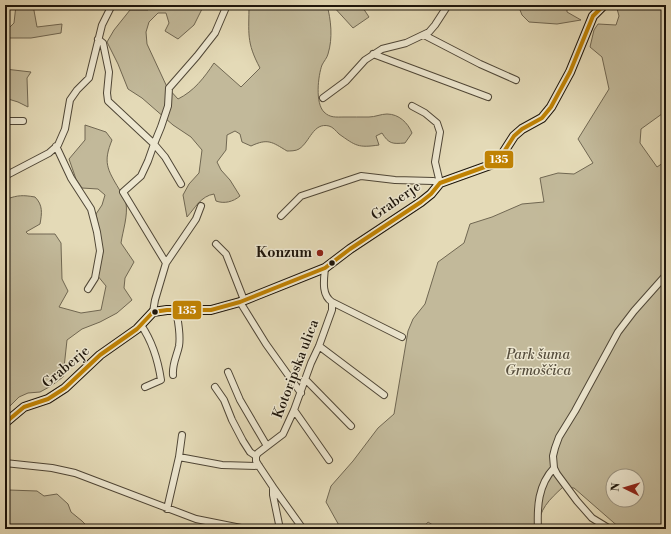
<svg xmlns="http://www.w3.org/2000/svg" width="671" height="534" font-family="'Libre Bodoni',serif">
	<rect width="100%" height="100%" fill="#e4dab7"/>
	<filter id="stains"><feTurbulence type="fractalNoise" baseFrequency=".005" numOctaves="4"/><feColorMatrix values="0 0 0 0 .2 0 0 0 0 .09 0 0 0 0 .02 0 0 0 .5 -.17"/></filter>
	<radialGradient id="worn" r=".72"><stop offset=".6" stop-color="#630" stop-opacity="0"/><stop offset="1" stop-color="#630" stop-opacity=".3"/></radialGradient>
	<path fill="#c2b99a" stroke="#706752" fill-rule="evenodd" d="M16,5H33L37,27L62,24L61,33L31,38H6L8,29L14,23Z
		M153,5H204L194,25L178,39L165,31L169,23L166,13H158L149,22L146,32L147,44L167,87L178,99C194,91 204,78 214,63L241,87L260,68C246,42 249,33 249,5H327C331,20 333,38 328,54C327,58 324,61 322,65C318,76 315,103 324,112C330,118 336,117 344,117C352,117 361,117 369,117C375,117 381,114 387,114C399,114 408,123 412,133L405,143C392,144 389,144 382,133L376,136L379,145C358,148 356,146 339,134C336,131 333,127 329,126C313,122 310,142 299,149C296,151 290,151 287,151C272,142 268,138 251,146L242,142L240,134L235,131L227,135L226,150L217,162L221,170L230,180L240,196C233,202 224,204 216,201L214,194C201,196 195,208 187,217L183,195L189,184L199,173L202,150L191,137L173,125L142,98L128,89L118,64L107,42L114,30L130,10H148Z
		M332,5H361L369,17L353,28Z
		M518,5H567V12L581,20L557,24L529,22L522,15Z
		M616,5H666V111L641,129L640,143L657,167L666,161V529H621L574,488L563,487C549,500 539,509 538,529H439L428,522L422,529H341L326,502L331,486L353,461L378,428L394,414L408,331L413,319L425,304L438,262L464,243L470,224L492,217L522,204L544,202L540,178L558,173L574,174L593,163L578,139L609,89L602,57L590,47L594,30L598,24L616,25L619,16ZM613,476H637V500H613Z
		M5,69L31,72L27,78L28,107L18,102L5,98Z
		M85,125L106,132L112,140C103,162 107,169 119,189C121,193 125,198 126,203C128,216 123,230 121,243L134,262L125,278L124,288L132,300L117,313L100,322L82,329L67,340L63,377L51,386L40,392L28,393L19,397L5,411V199H7C18,195 23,195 35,197C43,205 42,213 40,224L26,232L28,234H55L61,243L62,279L68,291L59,307L81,313L101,310L106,286L97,275L103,251L96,214L102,205L105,195L98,189L82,188L76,179L69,159L85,140Z
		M9,490L37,491L44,496L57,494L68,504L71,512L82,521L90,529H5Z"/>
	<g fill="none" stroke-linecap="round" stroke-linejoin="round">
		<defs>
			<path id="street" d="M424,35L480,64L516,80
				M98,39L103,43L109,72L107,93L108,101L154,144L148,161L141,176L123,192L166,263
				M373,54L488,97
				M323,98L346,81L365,60L382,49L406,43L429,32L435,25L448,5
				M5,121H23
				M56,146L71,178L91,209L97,232L100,251L95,278L88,289
				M5,176L49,153L58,145L65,129L70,100L77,90L89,78L102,25L112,5
				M181,184L165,157L154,144L161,127L168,106L169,88L197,56L215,33L227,5
				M281,216L301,196L361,176L395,180L433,181L440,183L435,162L440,132L437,123L425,113L412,106
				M216,244L226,254L244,300
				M240,302L266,344L301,393
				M332,302L402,337
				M153,312L155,300L166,263L196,219L201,206
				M141,325C152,341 158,360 161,380L145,387
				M319,346L384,395
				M228,372L240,400L267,446
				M173,375C172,364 177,356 179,346C181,334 178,322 176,310
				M306,380L351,426
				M215,387L224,400L232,420L243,441L250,452L256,456
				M294,410L329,460
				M179,457L222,465L259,466
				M5,463L52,468L75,473L196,519L246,529
				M273,487L303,529
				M167,509L179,457L182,435
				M280,529L273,495V487L259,466L256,461V456L258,453L283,434L294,410L311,363L319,346L332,310V302C321,295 324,279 325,268
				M538,529C537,507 538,485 554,468
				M610,529L592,518L577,501L557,474L554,468L553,456L555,448L559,437L575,411L618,332L634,311L666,275"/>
			<path id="secondary" d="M5,423L24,407L48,399L65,388L100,355L137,329L153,312L167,310H211L240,302L325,268L350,249L421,202L431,194L440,183L493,164L498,161L514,136L522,129L542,118L551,107L570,72L593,16L604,5"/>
		</defs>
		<use href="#street" stroke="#4f4636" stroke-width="8"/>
		<use href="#secondary" stroke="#1d150b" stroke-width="10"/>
		<use href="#street" stroke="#ede7d0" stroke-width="6"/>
		<use href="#secondary" stroke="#ede7d0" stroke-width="8"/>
		<defs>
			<path id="bus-1" d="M5,423L24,407L48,399L65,388L100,355L137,329L153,312L167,310H211L240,302L325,268L350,249L421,202L431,194L440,183L493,164L498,161L514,136L522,129L542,118L551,107L570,72L593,16L604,5"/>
		</defs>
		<use href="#bus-1" stroke="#ede7d0" stroke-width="7"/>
		<use href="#bus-1" stroke="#c08203" stroke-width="4"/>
	</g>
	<circle fill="#8f2418" stroke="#ede7d0" stroke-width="1.5" cx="320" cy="253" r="4"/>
	<g fill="#1d150b" stroke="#ede7d0" stroke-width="1.5">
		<circle cx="332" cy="263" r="3.5"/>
		<circle cx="155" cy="312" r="3.5"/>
	</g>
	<g text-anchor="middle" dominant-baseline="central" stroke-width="3" stroke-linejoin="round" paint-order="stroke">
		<g font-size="14" fill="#1d150b" stroke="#ede7d0">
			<text transform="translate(396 201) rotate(-35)">Graberje</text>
			<text transform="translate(66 367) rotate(-40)">Graberje</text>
			<text transform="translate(296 369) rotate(-69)">Kotoripska ulica</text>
		</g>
		<g font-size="14" font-weight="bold" fill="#1d150b" stroke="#ede7d0" text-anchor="end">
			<text x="312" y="253">Konzum</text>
		</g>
		<g font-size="14" font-style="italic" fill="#574e3d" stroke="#ede7d0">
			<text x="538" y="355">Park šuma<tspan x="538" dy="16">Grmoščica</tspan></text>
		</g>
	</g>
	<g stroke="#ede7d0" stroke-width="1.5">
		<rect x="484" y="150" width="30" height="19" rx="4" fill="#c08203"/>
		<rect x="172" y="300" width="30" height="20" rx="4" fill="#c08203"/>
	</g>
	<g font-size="11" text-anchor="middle" font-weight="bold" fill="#fff">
		<text x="499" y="163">135</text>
		<text x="187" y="314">135</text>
	</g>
	<rect width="671" height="534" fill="none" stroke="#e4dab7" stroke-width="20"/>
	<rect x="6" y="6" width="659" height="522" fill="none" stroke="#1d150b" stroke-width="2"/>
	<rect x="10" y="10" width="651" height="514" fill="none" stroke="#1d150b"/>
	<g transform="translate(625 488) rotate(275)"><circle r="19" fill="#ede7d0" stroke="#9a9381"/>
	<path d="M0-3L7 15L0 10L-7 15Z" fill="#8f2418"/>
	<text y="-6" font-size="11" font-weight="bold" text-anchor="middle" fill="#1d150b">N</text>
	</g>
	<rect width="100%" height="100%" filter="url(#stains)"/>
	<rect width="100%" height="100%" fill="url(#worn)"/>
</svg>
